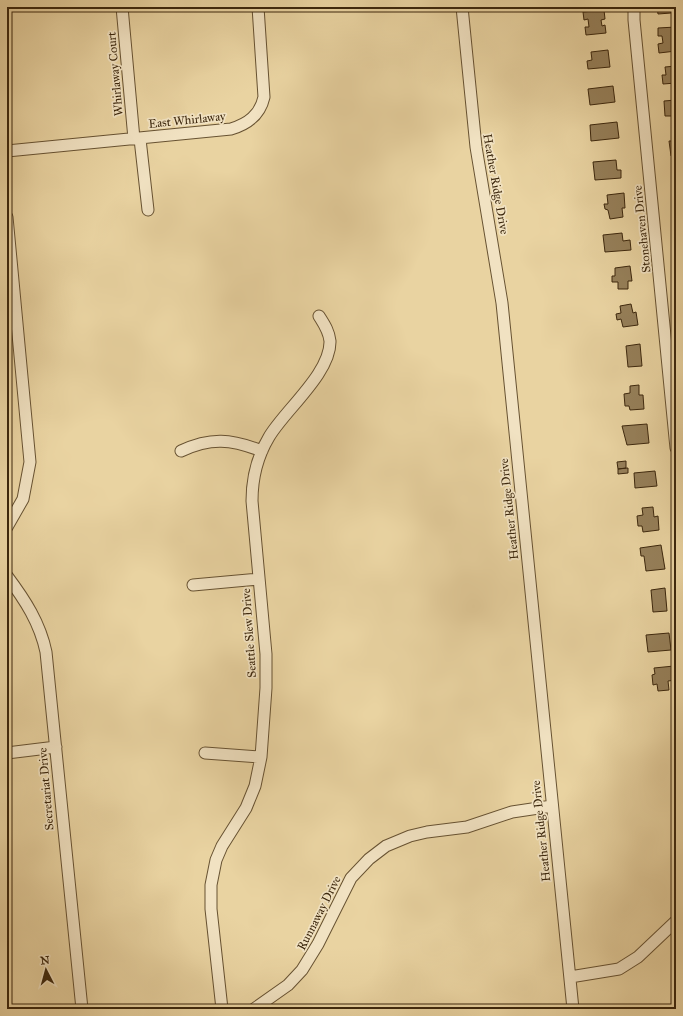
<svg xmlns="http://www.w3.org/2000/svg" width="683" height="1016" font-family="'IM FELL Great Primer',serif">
	<rect width="100%" height="100%" fill="#e9d3a1"/>
	<filter id="stains"><feTurbulence type="fractalNoise" baseFrequency=".005" numOctaves="4"/><feColorMatrix values="0 0 0 0 .2 0 0 0 0 .09 0 0 0 0 .02 0 0 0 .5 -.17"/></filter>
	<radialGradient id="worn" r=".72"><stop offset=".6" stop-color="#630" stop-opacity="0"/><stop offset="1" stop-color="#630" stop-opacity=".3"/></radialGradient>
	<path fill="#96805a" stroke="#3c270d" d="M657,7H670L671,13L658,14Z
		M604,10L605,19L601,20L602,26L605,25L606,33L586,35L585,27H589L588,19L584,20L583,12Z
		M676,27V51L659,53L658,44L663,43L662,36H658V28Z
		M608,50L610,67L588,69L587,61L592,60L591,52Z
		M676,66V83L663,84L662,75H666L665,67Z
		M613,86L615,102L590,105L588,89Z
		M676,100V122H675V116H665L664,101Z
		M617,122L619,138L591,141L590,125Z
		M669,141H676V155L671,156Z
		M616,160L617,170H621V178L595,180L593,162Z
		M673,177H676V191H673Z
		M624,193L625,208H622L623,217L610,219L608,210L605,209L604,204H608L607,195Z
		M622,233L623,241L630,240L631,250L605,252L603,235Z
		M630,266L632,281H628V289H618V282H612V276H615V268Z
		M631,304L633,313L636,312L638,325L623,327L621,319L617,320L616,314L621,313L620,306Z
		M640,344L642,366L628,367L626,346Z
		M639,385V395H643L644,409L630,410L629,406H625L624,394L630,393V386Z
		M647,424L649,443L627,445L622,426Z
		M626,461V468L618,469L617,462Z
		M628,468V473L618,474V469Z
		M655,471L657,486L635,488L634,473Z
		M653,507L654,517L658,516L659,530L643,532L642,526H638L637,516L643,515L642,508Z
		M661,545L665,569L646,571L644,556H641L640,548Z
		M665,588L667,611L653,612L651,590Z
		M669,633L671,650L648,652L646,635Z
		M674,666L676,680L668,681L669,690L658,691L657,684L653,685L652,675L655,674L654,668Z"/>
	<g fill="none" stroke-linecap="round" stroke-linejoin="round">
		<defs>
			<path id="minor" d="M122,7L134,139
				M462,7L476,147L502,303L573,1009
				M634,7V20L676,448
				M140,139L148,210
				M7,151L231,129C248,124 260,115 264,97L258,7
				M7,217L30,462L23,499L7,527
				M181,451C211,437 231,439 262,451
				M7,576C25,600 40,623 46,652L82,1009
				M193,585L259,579
				M7,753L56,747
				M205,753L261,757
				M570,977L619,969L638,957L676,921
				M222,1009L211,909V885L216,860L222,846L246,808L255,786L261,757L266,688V654L252,501C252,478 257,457 269,437C284,411 331,373 330,341C329,331 324,324 319,316
				M254,1009L288,985L302,970L318,944L351,878L369,859L386,846L410,836L427,832L467,827L512,812L552,806"/>
		</defs>
		<use href="#minor" stroke="#675232" stroke-width="13"/>
		<use href="#minor" stroke="#f1e2c2" stroke-width="11"/>
	</g>
	<g text-anchor="middle" dominant-baseline="central" stroke-width="3.5" stroke-linejoin="round" paint-order="stroke">
		<g font-size="12" fill="#3c270d" stroke="#f1e2c2">
			<text transform="translate(115 74) rotate(-95)">Whirlaway Court</text>
			<text transform="translate(187 120) rotate(-6)">East Whirlaway</text>
			<text transform="translate(496 184) rotate(80)">Heather Ridge Drive</text>
			<text transform="translate(642 229) rotate(-96)">Stonehaven Drive</text>
			<text transform="translate(509 509) rotate(-96)">Heather Ridge Drive</text>
			<text transform="translate(249 633) rotate(-94)">Seattle Slew Drive</text>
			<text transform="translate(46 789) rotate(-95)">Secretariat Drive</text>
			<text transform="translate(541 831) rotate(-96)">Heather Ridge Drive</text>
			<text transform="translate(319 913) rotate(-63)">Runnaway Drive</text>
		</g>
	</g>
	<rect width="683" height="1016" fill="none" stroke="#e9d3a1" stroke-width="24"/>
	<rect x="8" y="8" width="667" height="1000" fill="none" stroke="#3c270d" stroke-width="2"/>
	<rect x="12" y="12" width="659" height="992" fill="none" stroke="#3c270d"/>
	<g transform="translate(46 970) rotate(354)" stroke="#f1e2c2" stroke-width="3" paint-order="stroke">
	<path d="M0-3L7 15L0 10L-7 15Z" fill="#3c270d"/>
	<text y="-6" font-size="11" font-weight="bold" text-anchor="middle" fill="#3c270d">N</text>
	</g>
	<rect width="100%" height="100%" filter="url(#stains)"/>
	<rect width="100%" height="100%" fill="url(#worn)"/>
</svg>
